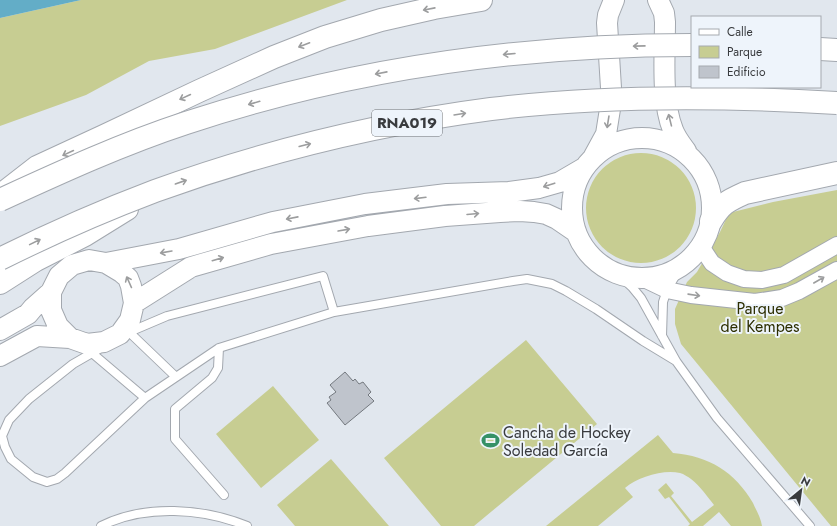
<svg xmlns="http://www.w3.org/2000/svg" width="837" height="526" font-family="Jost,sans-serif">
	<rect width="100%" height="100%" fill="#e1e7ee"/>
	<path fill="#c7cd92" d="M81,0H347L215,49L149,61L86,95L0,126V18Z
		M586 208a55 55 0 1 1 110 0a55 55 0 1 1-110 0Z
		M837,190V526H831L681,344L675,324V309L687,282L697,272L720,232L729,213L773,202Z
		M526,340L597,424L474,526H441L384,458Z
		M273,386L319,440L261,488L216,434Z
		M658,435L673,453C709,456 735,472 753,503C756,510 761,518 762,526H731L719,512L703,526H688L690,524L669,497L665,499L658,490L666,483L674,493L671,496L692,522L714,505C707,496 700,486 691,479C688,477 684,474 680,473C664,469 637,477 625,488L633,497L598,526H546Z
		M331,459L389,526H295L277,505Z"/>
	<path fill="#63adc7" d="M0,0H81L0,18Z"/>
	<path fill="#bfc4cc" stroke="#74797f" d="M345,372L353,381L355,379L359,384L363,382L371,392L368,395L374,401L345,425L327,403L331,400L329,397L336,392L330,385Z"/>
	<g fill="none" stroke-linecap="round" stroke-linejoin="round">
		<defs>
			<path id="service" d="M620,276L632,287L641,298L676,361L717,418L810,526
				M129,332L176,377
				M127,333L167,316L323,276L334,312L513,281L527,279L552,284L566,291L596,309L643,341L676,361
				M662,336L663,302L667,290L681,266
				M219,348L218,368L212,378L175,409V439L224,495
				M99,349L73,364L29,399L9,420L2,436L5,447L11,459L33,477L47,482L57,479L65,473L145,398L219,348L334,312
				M92,353L145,398
				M101,526C145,504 203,508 247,526"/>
			<path id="minor" d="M700,245L712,263L727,273L744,279L762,280L784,275L837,245
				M644,279L667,290L691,295L755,302L782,298L799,291L837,270"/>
			<path id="tertiary" d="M658,0L664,13L665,22C665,54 661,101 673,130C676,138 681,144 686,151
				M572 208a70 70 0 1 1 140 0a70 70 0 1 1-140 0Z
				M594,156L606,134L610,109L611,88L607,23L608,15L614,0
				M106,263L179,249L273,222L365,204L447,194L509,192L539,188L560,182L584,168
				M51,292V310L58,326L70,338
				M134,303L191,267L271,244L368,226L445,216L500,212L520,211L534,212L546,214L557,219L576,232
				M0,330L28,314L33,308L51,292L59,276L72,265L89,260L106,263L121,272L128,278L131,286L134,303L130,320L120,334L104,342L87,344L70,338L37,336L0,356"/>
			<path id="motorway" d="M820,49L837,50
				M1,195L37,167L104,136L199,91L274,57L325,37L381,20L434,8L481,0
				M711,221C721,204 727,201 745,193L837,173
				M0,283L36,260L85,235L127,209"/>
		</defs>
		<use href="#service" stroke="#a3a8af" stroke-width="10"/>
		<use href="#minor" stroke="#a3a8af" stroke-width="18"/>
		<use href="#tertiary" stroke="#a3a8af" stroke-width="22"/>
		<use href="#motorway" stroke="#a3a8af" stroke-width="24"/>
		<use href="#service" stroke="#fff" stroke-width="8"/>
		<use href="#minor" stroke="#fff" stroke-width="16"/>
		<use href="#tertiary" stroke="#fff" stroke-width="20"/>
		<use href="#motorway" stroke="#fff" stroke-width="22"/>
		<defs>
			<path id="motorway-bridge" d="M0,200C61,172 122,144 186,123C350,69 519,45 692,45
				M0,259C50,234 102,211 155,191C263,152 376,124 491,109C605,95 722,96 837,103"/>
		</defs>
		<use href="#motorway-bridge" stroke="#a3a8af" stroke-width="24" stroke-linecap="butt"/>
		<use href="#motorway-bridge" stroke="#fff" stroke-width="22"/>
	</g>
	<defs><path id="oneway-shaft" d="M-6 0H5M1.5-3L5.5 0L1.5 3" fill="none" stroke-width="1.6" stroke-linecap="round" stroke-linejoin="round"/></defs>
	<g stroke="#9c9d9e">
		<use href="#oneway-shaft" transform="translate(429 9) rotate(169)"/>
		<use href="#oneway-shaft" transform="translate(304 45) rotate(159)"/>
		<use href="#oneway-shaft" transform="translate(639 46) rotate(179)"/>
		<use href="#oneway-shaft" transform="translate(509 54) rotate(175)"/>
		<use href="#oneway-shaft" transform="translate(381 73) rotate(169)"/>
		<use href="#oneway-shaft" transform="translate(185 97) rotate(155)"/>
		<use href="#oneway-shaft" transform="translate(254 103) rotate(164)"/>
		<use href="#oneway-shaft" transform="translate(460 114) rotate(-9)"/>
		<use href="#oneway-shaft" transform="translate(670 120) rotate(-104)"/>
		<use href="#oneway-shaft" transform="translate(608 122) rotate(99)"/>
		<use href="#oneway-shaft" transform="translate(305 145) rotate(-14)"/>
		<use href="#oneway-shaft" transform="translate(68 153) rotate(155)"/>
		<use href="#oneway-shaft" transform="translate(181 182) rotate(-19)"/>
		<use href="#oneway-shaft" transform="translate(549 185) rotate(162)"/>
		<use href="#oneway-shaft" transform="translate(420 198) rotate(173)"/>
		<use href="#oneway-shaft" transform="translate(473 214) rotate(-5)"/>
		<use href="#oneway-shaft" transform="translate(292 218) rotate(169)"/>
		<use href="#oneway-shaft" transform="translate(344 230) rotate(-10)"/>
		<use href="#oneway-shaft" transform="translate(35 242) rotate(-26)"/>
		<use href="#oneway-shaft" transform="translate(166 252) rotate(170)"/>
		<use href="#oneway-shaft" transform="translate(218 259) rotate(-16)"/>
		<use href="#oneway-shaft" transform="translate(819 280) rotate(-30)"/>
		<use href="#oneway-shaft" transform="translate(129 282) rotate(-114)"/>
		<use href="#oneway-shaft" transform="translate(694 295) rotate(8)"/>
	</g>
	<defs>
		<symbol id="stadium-bare" viewBox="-9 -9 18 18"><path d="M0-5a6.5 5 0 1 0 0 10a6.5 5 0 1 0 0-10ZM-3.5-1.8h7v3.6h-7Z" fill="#369167" stroke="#eef4fb" stroke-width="2.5" paint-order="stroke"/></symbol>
	</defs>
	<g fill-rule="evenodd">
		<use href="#stadium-bare" x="478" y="428" width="25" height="25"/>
	</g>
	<g text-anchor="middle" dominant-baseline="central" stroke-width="4" stroke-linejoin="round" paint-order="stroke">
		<rect fill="#eef4fb" stroke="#6f7277" stroke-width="1" x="372" y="110" width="70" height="26" rx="3"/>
		<g font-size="15" font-weight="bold" fill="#393b3e">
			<text x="407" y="123">RNA019</text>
		</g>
		<g font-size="16" fill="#2c2e00" stroke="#eef4fb">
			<text x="760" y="308">Parque<tspan x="760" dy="18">del Kempes</tspan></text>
		</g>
		<g font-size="16" fill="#393b3e" stroke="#eef4fb" text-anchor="start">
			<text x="503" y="432">Cancha de Hockey<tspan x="503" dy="18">Soledad García</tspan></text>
		</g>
	</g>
	<rect x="691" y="16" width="130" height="72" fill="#eef4fb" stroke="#a6aaaf"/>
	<rect x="699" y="29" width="20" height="6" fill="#ffffff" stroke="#a6aaaf"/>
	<text x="727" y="36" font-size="12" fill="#393b3e">Calle</text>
	<rect x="699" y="46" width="20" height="12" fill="#c7cd92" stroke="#a6aaaf"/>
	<text x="727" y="56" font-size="12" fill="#393b3e">Parque</text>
	<rect x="699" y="66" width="20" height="12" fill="#bfc4cc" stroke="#a6aaaf"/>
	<text x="727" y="76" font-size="12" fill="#393b3e">Edificio</text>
	<g transform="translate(801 490) rotate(29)" stroke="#eef4fb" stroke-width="3" paint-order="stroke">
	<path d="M0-3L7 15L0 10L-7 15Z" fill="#393b3e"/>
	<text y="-6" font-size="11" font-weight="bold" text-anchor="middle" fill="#393b3e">N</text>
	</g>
</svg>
